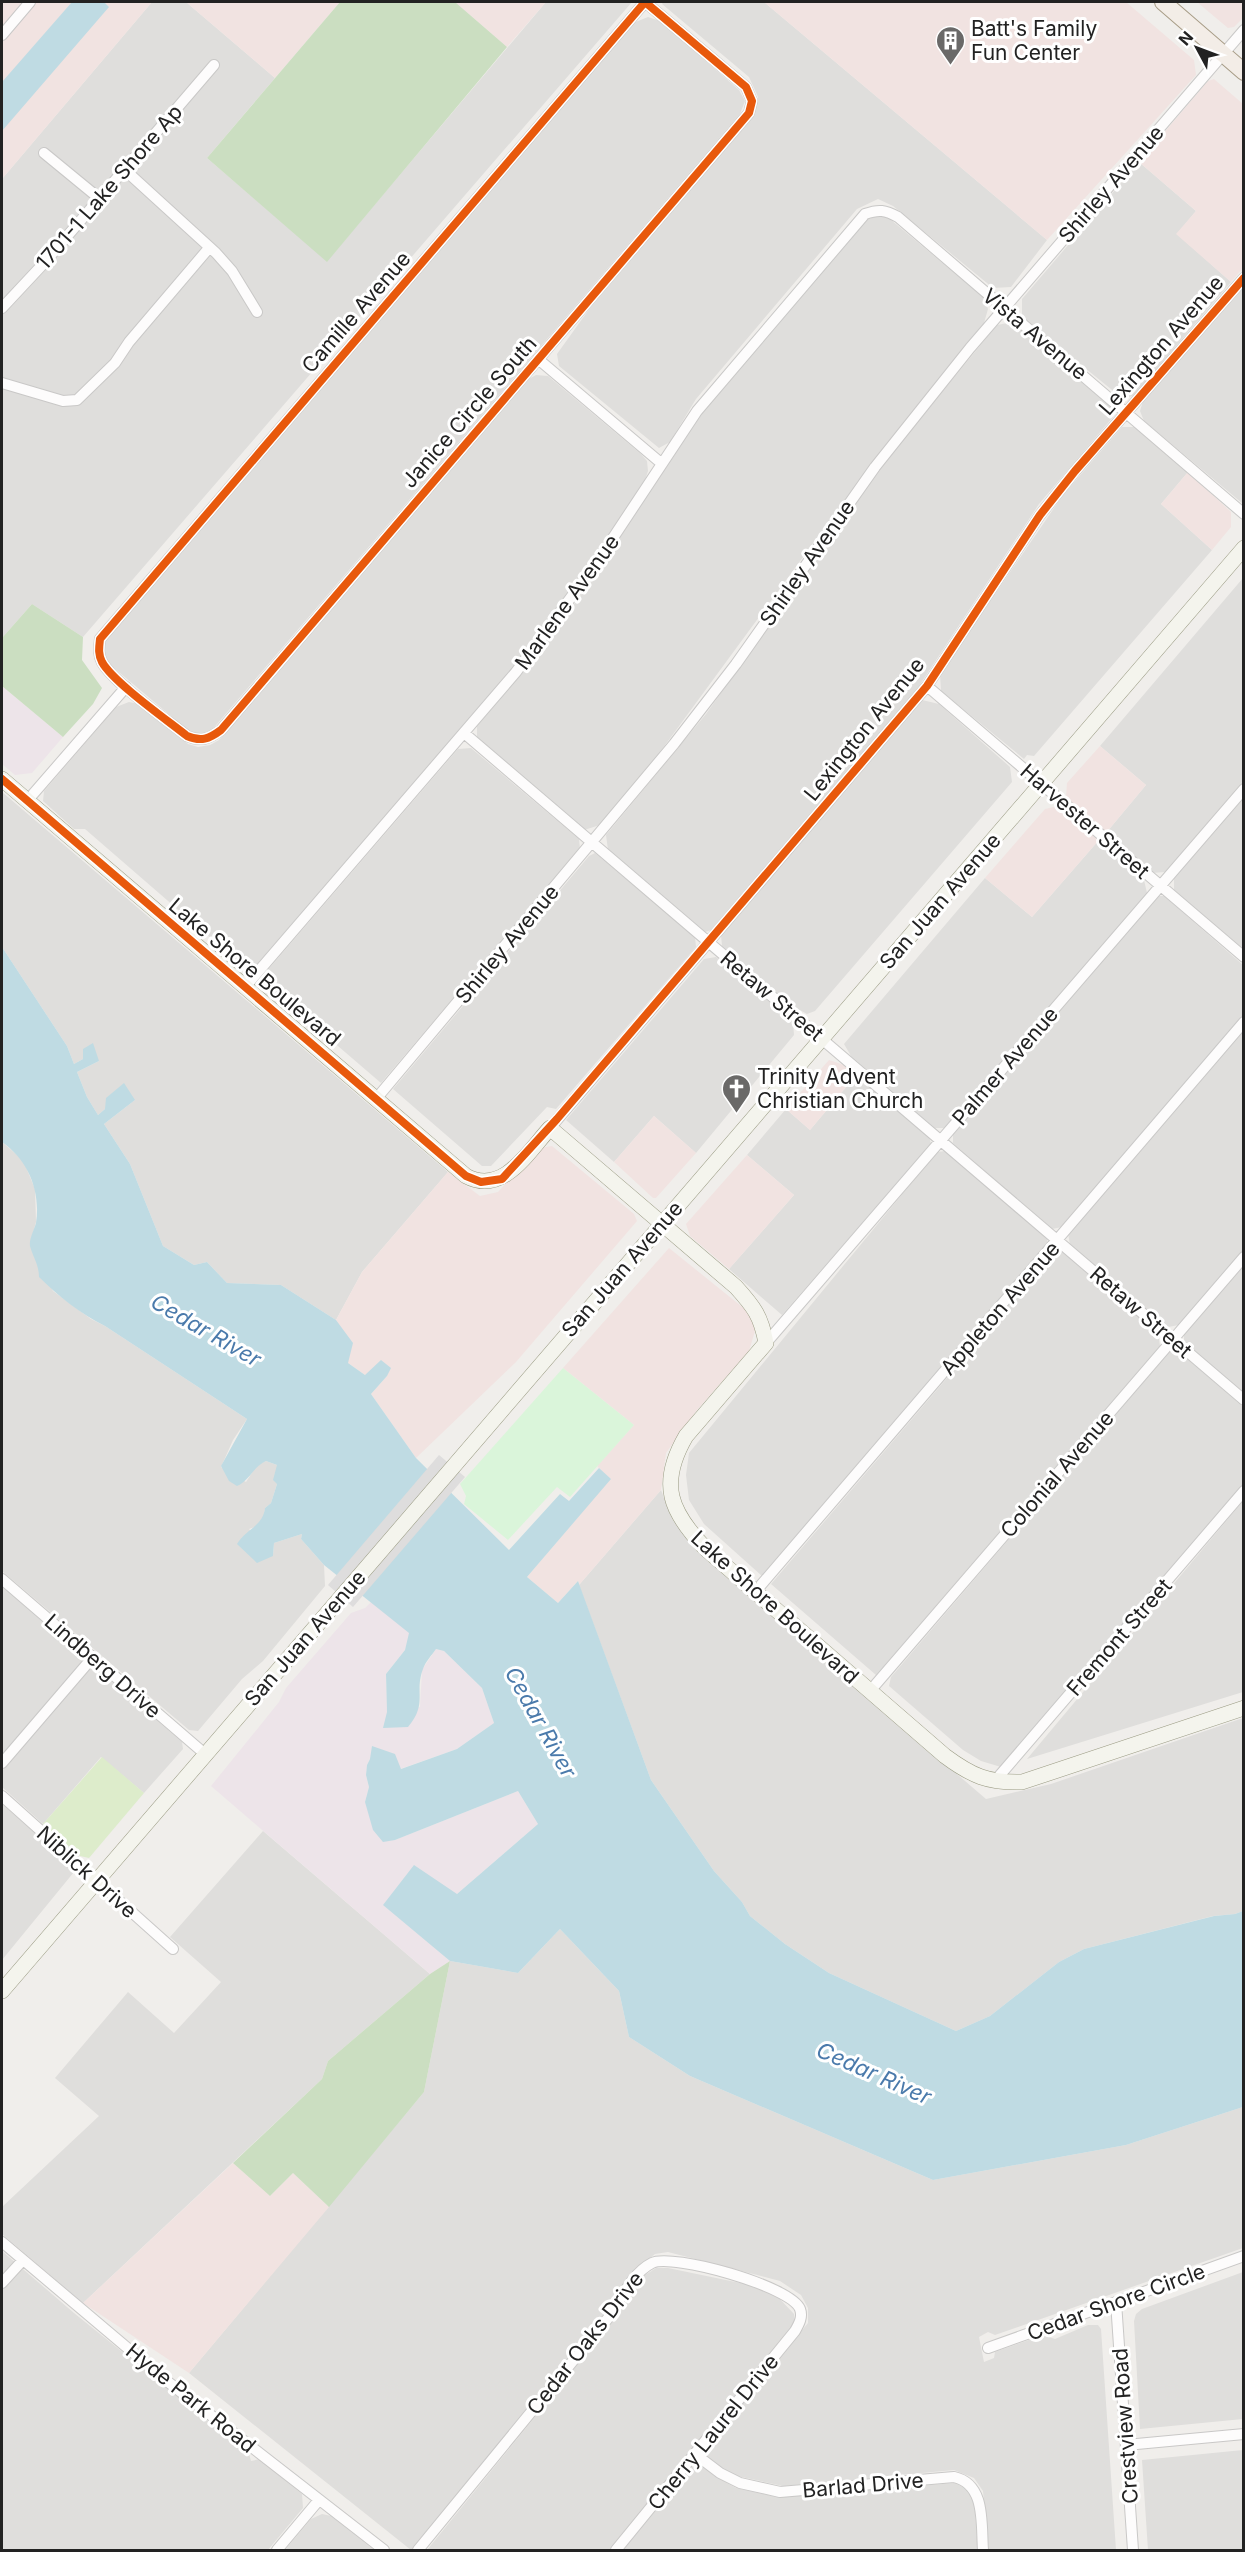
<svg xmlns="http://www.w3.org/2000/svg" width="1245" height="2552" font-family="Inter,sans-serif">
	<rect width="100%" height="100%" fill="#f0eeeb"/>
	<path fill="#dfdedc" d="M152,2H186L275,78L207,158L327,261L546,2H632L83,637L32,604L2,638V179Z
		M663,2H764L1047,240L1011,287L993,288L893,206L878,199L857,209L696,399L670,442L659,448L559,366L557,354L590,308L754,116L758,97L749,77L662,4Z
		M648,17L660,21L739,90L745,101L740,114L211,731L201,734L190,732L108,663L103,651L106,639L633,23Z
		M1139,162L1196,211L1177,234L1231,282L1133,396L1122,398L1022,317V299Z
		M880,215L890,219L983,297L988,309L984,323L880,452L649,767L600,825L584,830L477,738V726L522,673L593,579L689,430L718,391L866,220Z
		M1243,286V503H1242L1144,421L1140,411L1143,401Z
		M1013,322L1112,408L1113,417L1039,504L919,686L712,930L705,932L608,850L606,835L706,714L888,458L997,325Z
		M536,375L548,376L641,454L647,461L648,471L645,480L577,583L530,647L474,715L250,972L85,829H74L43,801L44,791L116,707L129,702L139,704L188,744L198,747L210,745L219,740L525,381Z
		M1122,427H1135L1188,472L1161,504L1212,550L1034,756L1027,755L1024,759L941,691L940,674L1063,495Z
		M1243,578V781L1165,872L1152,873L1106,833L1146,785L1100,746Z
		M922,700L939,704L1010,767L1012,782L815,1011L807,1014L791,1005L722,946L721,935Z
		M471,748L579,839L580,849L381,1083L260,979L458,749Z
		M2,792L448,1172L362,1272L336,1320L281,1285L227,1283L207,1262L194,1265L163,1246L130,1164L104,1124L135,1100L105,1109L98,1115L87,1097L77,1072L99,1061L84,1055L83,1059L74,1064L67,1046L2,947Z
		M1243,796V949L1174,890V876Z
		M1099,840L1144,880L1147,893L946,1128H935L851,1056L844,1044L985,878L1032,917Z
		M595,853L695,937L696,947L556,1109L547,1107L491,1166H482L393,1089L589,856Z
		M1157,896H1164L1243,965V1015L1062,1227L1052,1229L953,1143V1133Z
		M716,957L793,1022L794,1035L696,1153L654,1116L614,1162L566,1120L704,959Z
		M1243,1029V1250L1179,1325L1168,1327L1070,1245L1068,1233Z
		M857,1074L929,1136L931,1144L782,1315L729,1269L794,1195L747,1155L786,1109L810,1130Z
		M2,1142L23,1160L35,1189L36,1222L30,1244L53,1291L91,1319L105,1326L247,1419L233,1440L221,1467L246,1482L257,1465L266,1461L277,1465V1484L271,1503L265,1508L264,1517L255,1527L249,1529L273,1556L274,1543L302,1534L301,1539L324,1565L325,1586L263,1661L242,1679L198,1731L189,1730L2,1571Z
		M946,1151L1046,1236L1048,1243L762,1576L704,1524L689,1500L686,1475L689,1453L937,1152Z
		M1061,1249L1158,1333L1160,1346L876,1675L771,1584L1054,1253Z
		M1243,1264V1393L1184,1342V1333Z
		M1177,1350L1243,1407V1485L1001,1767L981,1761L963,1750L889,1686L891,1677L1170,1351Z
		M661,1490L672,1519L696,1550L986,1799L1051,1784L1243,1718V1911L1235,1914L1213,1916L1084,1949L1059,1962L990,2016L956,2031L829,1973L785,1944L750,1916L742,1902L714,1871L651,1780L579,1585Z
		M1243,1501V1692L1027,1759Z
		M2,1586L81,1653L82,1662L2,1754Z
		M96,1668L182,1742L183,1749L144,1793L101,1757L43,1824L2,1787V1771L88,1669Z
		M2,1804L72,1865L74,1872L2,1960Z
		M263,1831L430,1974L328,2061L322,2079L83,2303L2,2234V2207L99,2116L55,2078L128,1992L174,2033L221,1982L170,1937Z
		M560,1929L619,1991L629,2037L690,2076L933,2180L1126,2145L1243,2107V2248L995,2335L988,2332L979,2337L984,2362L994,2358L995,2352L1043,2335L1055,2339L1088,2325H1098L1101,2329L1116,2550H989L983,2491L974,2478L954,2470L783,2486L737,2476L716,2464L707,2457V2448L808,2323V2308L801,2295L780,2281L668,2252L655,2254L635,2270L603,2316L411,2550L189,2373L424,2092L450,1961L518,1973Z
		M2,2251L74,2313L249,2454L251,2461L260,2459L302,2494L303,2508L268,2550H2Z
		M656,2268H668L745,2284L777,2296L794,2314L795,2323L609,2550H427L616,2317L642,2277Z
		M1243,2272V2419L1140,2429L1134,2321L1136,2314L1142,2309Z
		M1243,2450V2550H1148L1142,2460Z
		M697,2466H703L713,2475L736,2488L777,2497L956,2483L965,2486L974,2499L978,2550H623L692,2467Z
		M322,2514L331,2516L374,2550H285L311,2519Z"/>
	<path fill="#f1e3e1" d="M2,2H152L2,179Z
		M186,2H340L275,78Z
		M455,2H546L507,47Z
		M764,2H1126L1194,60L1196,75L1047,240Z
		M1197,2H1243V18L1234,27L1228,28Z
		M1214,79L1243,104V268L1231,282L1176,234L1196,211L1139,162L1208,81Z
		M1188,472L1231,512V527L1212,550L1161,504Z
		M1100,746L1146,785L1106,833L1066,797L1067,783Z
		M1058,806L1099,840L1032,917L985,878L1045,809Z
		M829,1060L847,1066L857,1074L810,1130L786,1109Z
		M654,1116L696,1153L656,1198H653L614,1162Z
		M552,1146L634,1214L637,1221L516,1362L416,1458L371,1394L387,1376L365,1375L348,1363L336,1320L362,1272L448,1172L480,1196L498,1192L539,1148Z
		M747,1155L794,1195L729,1269L690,1236L686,1224Z
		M669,1248L751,1314L755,1331L749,1351L697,1410L666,1453L661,1490L579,1585L578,1581L558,1603L527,1577L610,1479L597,1466L634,1425L563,1368Z
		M233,2163L270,2196L293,2173L329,2207L189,2373L83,2303Z"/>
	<path fill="#ede4e9" d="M2,686L63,737L32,773L15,775L2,764Z
		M371,1602L375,1603L410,1633L405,1650L386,1674L387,1712L420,1707L422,1670L436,1649L444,1651L482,1688L494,1723L457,1749L400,1769L370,1759L367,1765L366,1775L369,1787L365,1802L395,1840L518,1791L538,1824L457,1894L384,1904L450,1961L430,1974L211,1786L279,1702L286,1688L351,1613L365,1608Z"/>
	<path fill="#ddeccb" d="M102,1757L144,1793L89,1858L80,1856L43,1824Z"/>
	<path fill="#cbdec1" d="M340,2H455L507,47L327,262L207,158Z
		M32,604L83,637L82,660L102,688L93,704L63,737L2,686V638Z
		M450,1961L424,2092L329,2207L293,2173L270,2196L233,2163L322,2079L328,2061L430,1974Z"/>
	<path fill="#daf5da" d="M563,1368L634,1425L570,1497L557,1487L508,1540L464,1504L466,1496L460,1484Z"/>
	<path fill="#bfdbe3" d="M72,2H104L109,7L2,131V82Z
		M2,947L67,1046L74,1064L83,1059V1049L93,1043L99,1061L77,1072L87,1097L98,1115L105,1109L106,1098L124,1083L135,1100L104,1124L130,1164L163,1246L194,1265L207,1262L227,1283L281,1285L336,1320L353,1343L348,1363L365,1375L381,1360L391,1368L387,1376L371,1394L416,1458L509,1550L560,1494L569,1501L599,1468L611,1479L527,1577L558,1603L578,1581L651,1780L714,1871L742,1902L750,1916L785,1944L829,1973L956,2031L990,2016L1059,1962L1084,1949L1214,1916L1235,1914L1243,1911V2107L1126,2145L933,2180L690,2076L629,2037L619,1991L560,1929L518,1973L450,1961L383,1905L414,1865L457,1894L538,1824L518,1791L395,1840L383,1842L373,1830L365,1802L369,1787L366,1775L367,1765L370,1759L372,1746L395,1754L401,1769L457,1749L494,1723L482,1688L444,1651L436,1649C432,1655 425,1662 423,1669C414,1692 428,1704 408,1727L383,1728L387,1712L386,1674L405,1650L409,1633L324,1565L301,1539L302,1534L274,1543L273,1556L257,1563L237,1544C246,1529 263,1526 265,1508L271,1503L277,1484L273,1480L277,1465L266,1461C253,1467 250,1480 237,1486L229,1481L221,1466L247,1419L105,1326C81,1314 58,1296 39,1277C39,1265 33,1257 30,1246C29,1239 34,1230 36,1223C41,1191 28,1160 2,1142Z"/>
	<path fill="#dedddd" d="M439,1455L465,1477L353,1607L328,1585Z"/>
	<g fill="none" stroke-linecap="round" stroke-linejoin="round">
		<defs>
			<path id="street" d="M645,2L746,87L752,101L749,113L221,730C209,739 201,742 187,736C167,720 113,682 102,662C98,654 99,648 100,639Z
				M2,35L30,2
				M44,153L100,199
				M125,170L216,253L232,271L257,312
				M2,308L45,262L214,65
				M538,359L661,463
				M2,383L63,401L77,400L115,363L129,342L209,248
				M927,686L1244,957
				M464,733L1244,1400
				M27,801L126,687
				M245,987L516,672L597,562L697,411L865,214C879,209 885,210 898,217L1244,514
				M376,1099L674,744L736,664L875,467L970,348L1244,30
				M550,1128L927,686L1040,515L1075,471L1244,278
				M766,1343L1244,789
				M2,1579L205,1754
				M755,1592L1244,1022
				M870,1691L1244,1257
				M2,1763L93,1657
				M994,1782L1244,1491
				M2,1796L173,1949
				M2,2242L163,2378L384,2550
				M2,2283L23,2260
				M1116,2302L1133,2550
				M988,2348L1244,2256
				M1126,2445L1244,2434
				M695,2454L720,2473L740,2483L780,2492L954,2477C986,2484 981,2524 983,2550
				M277,2550L319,2500
				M418,2550L609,2317C621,2299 632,2273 652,2263C672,2253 791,2286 800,2309C803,2317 799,2324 795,2331L616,2550"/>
			<path id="secondary" d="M2,779L466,1176C503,1196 528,1152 550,1128L736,1287C754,1307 761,1316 766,1343L686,1436C658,1484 670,1512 706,1549L945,1756C972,1776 988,1783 1022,1782L1244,1708
				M2,1991L1244,548"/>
			<path id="primary" d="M1163,2L1244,72"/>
		</defs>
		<use href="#street" stroke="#c9c8c7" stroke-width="12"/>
		<use href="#secondary" stroke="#999a82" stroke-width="16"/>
		<use href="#primary" stroke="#a79c86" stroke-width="18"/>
		<use href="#street" stroke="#fdfcfc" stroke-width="10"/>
		<use href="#secondary" stroke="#f4f4ed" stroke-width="15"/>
		<use href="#primary" stroke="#f3ede7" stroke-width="16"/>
		<defs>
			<path id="cycleway" d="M645,2L746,87L752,101L749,113L221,730C209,739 201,742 187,736C167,720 113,682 102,662C98,654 99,648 100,639Z
				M2,779L466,1176L481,1182L502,1179L557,1119L927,686L1040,515L1075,471L1244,278"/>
		</defs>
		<use href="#cycleway" stroke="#fff" stroke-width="11"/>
		<use href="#cycleway" stroke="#e8590c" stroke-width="8"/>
	</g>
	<defs>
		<symbol id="building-pin" viewBox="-11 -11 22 30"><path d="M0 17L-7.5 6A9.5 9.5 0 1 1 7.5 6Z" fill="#6a6968" stroke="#fff"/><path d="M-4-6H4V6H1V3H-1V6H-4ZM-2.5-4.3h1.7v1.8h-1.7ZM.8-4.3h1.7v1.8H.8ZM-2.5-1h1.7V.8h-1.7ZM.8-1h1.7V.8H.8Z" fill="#fff"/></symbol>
		<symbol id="church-pin" viewBox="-11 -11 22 30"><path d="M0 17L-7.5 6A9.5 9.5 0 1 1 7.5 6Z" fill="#6a6968" stroke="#fff"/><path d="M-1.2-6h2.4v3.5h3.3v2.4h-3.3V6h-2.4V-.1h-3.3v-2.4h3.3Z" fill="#fff"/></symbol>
	</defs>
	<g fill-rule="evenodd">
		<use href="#building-pin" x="934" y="24" width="33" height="45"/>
		<use href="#church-pin" x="720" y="1072" width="33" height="45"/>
	</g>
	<g text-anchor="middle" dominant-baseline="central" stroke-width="6" stroke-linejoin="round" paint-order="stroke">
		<g font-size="21" fill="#222" stroke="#fff" text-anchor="start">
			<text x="971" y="28">Batt's Family<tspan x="971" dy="24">Fun Center</tspan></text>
			<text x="757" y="1076">Trinity Advent<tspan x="757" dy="24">Christian Church</tspan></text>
		</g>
		<g font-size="21" fill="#222" stroke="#fff">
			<text transform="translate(1111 184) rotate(-49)">Shirley Avenue</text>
			<text transform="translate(109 187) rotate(-49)">1701-1 Lake Shore Ap</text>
			<text transform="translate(356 312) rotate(-49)">Camille Avenue</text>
			<text transform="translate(1035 334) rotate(40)">Vista Avenue</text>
			<text transform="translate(1161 345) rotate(-49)">Lexington Avenue</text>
			<text transform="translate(469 412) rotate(-49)">Janice Circle South</text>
			<text transform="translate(807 563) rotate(-55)">Shirley Avenue</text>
			<text transform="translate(567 602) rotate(-54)">Marlene Avenue</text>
			<text transform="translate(864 729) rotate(-51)">Lexington Avenue</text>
			<text transform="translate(1085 821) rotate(41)">Harvester Street</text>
			<text transform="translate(940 901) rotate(-49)">San Juan Avenue</text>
			<text transform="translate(507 944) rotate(-50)">Shirley Avenue</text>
			<text transform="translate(255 972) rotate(40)">Lake Shore Boulevard</text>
			<text transform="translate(772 996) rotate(40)">Retaw Street</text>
			<text transform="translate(1005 1066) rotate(-49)">Palmer Avenue</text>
			<text transform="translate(622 1269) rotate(-49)">San Juan Avenue</text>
			<text transform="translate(1000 1308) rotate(-49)">Appleton Avenue</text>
			<text transform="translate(1141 1312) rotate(41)">Retaw Street</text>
			<text transform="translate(1057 1474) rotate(-49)">Colonial Avenue</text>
			<text transform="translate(775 1607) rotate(42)">Lake Shore Boulevard</text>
			<text transform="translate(1119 1637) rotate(-49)">Fremont Street</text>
			<text transform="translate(305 1638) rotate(-49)">San Juan Avenue</text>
			<text transform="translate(103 1666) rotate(41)">Lindberg Drive</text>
			<text transform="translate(87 1872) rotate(42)">Niblick Drive</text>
			<text transform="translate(1116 2302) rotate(-20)">Cedar Shore Circle</text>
			<text transform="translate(585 2343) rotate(-52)">Cedar Oaks Drive</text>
			<text transform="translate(191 2398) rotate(39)">Hyde Park Road</text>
			<text transform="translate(1125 2426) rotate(-94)">Crestview Road</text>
			<text transform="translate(713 2432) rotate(-51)">Cherry Laurel Drive</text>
			<text transform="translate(863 2485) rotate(-5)">Barlad Drive</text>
		</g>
		<g font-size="22" font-style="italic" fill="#4a7aab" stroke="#fff">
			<text transform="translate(206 1330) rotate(30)">Cedar River</text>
			<text transform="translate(541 1722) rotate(61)">Cedar River</text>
			<text transform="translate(874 2073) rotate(24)">Cedar River</text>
		</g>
	</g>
	<rect width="1245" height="2552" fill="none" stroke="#222222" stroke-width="6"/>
	<g transform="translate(1197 48) rotate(311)" stroke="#ffffff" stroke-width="4.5" paint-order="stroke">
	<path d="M0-4.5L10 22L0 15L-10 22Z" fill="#222222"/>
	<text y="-9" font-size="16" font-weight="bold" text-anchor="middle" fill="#222222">N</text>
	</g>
</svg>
